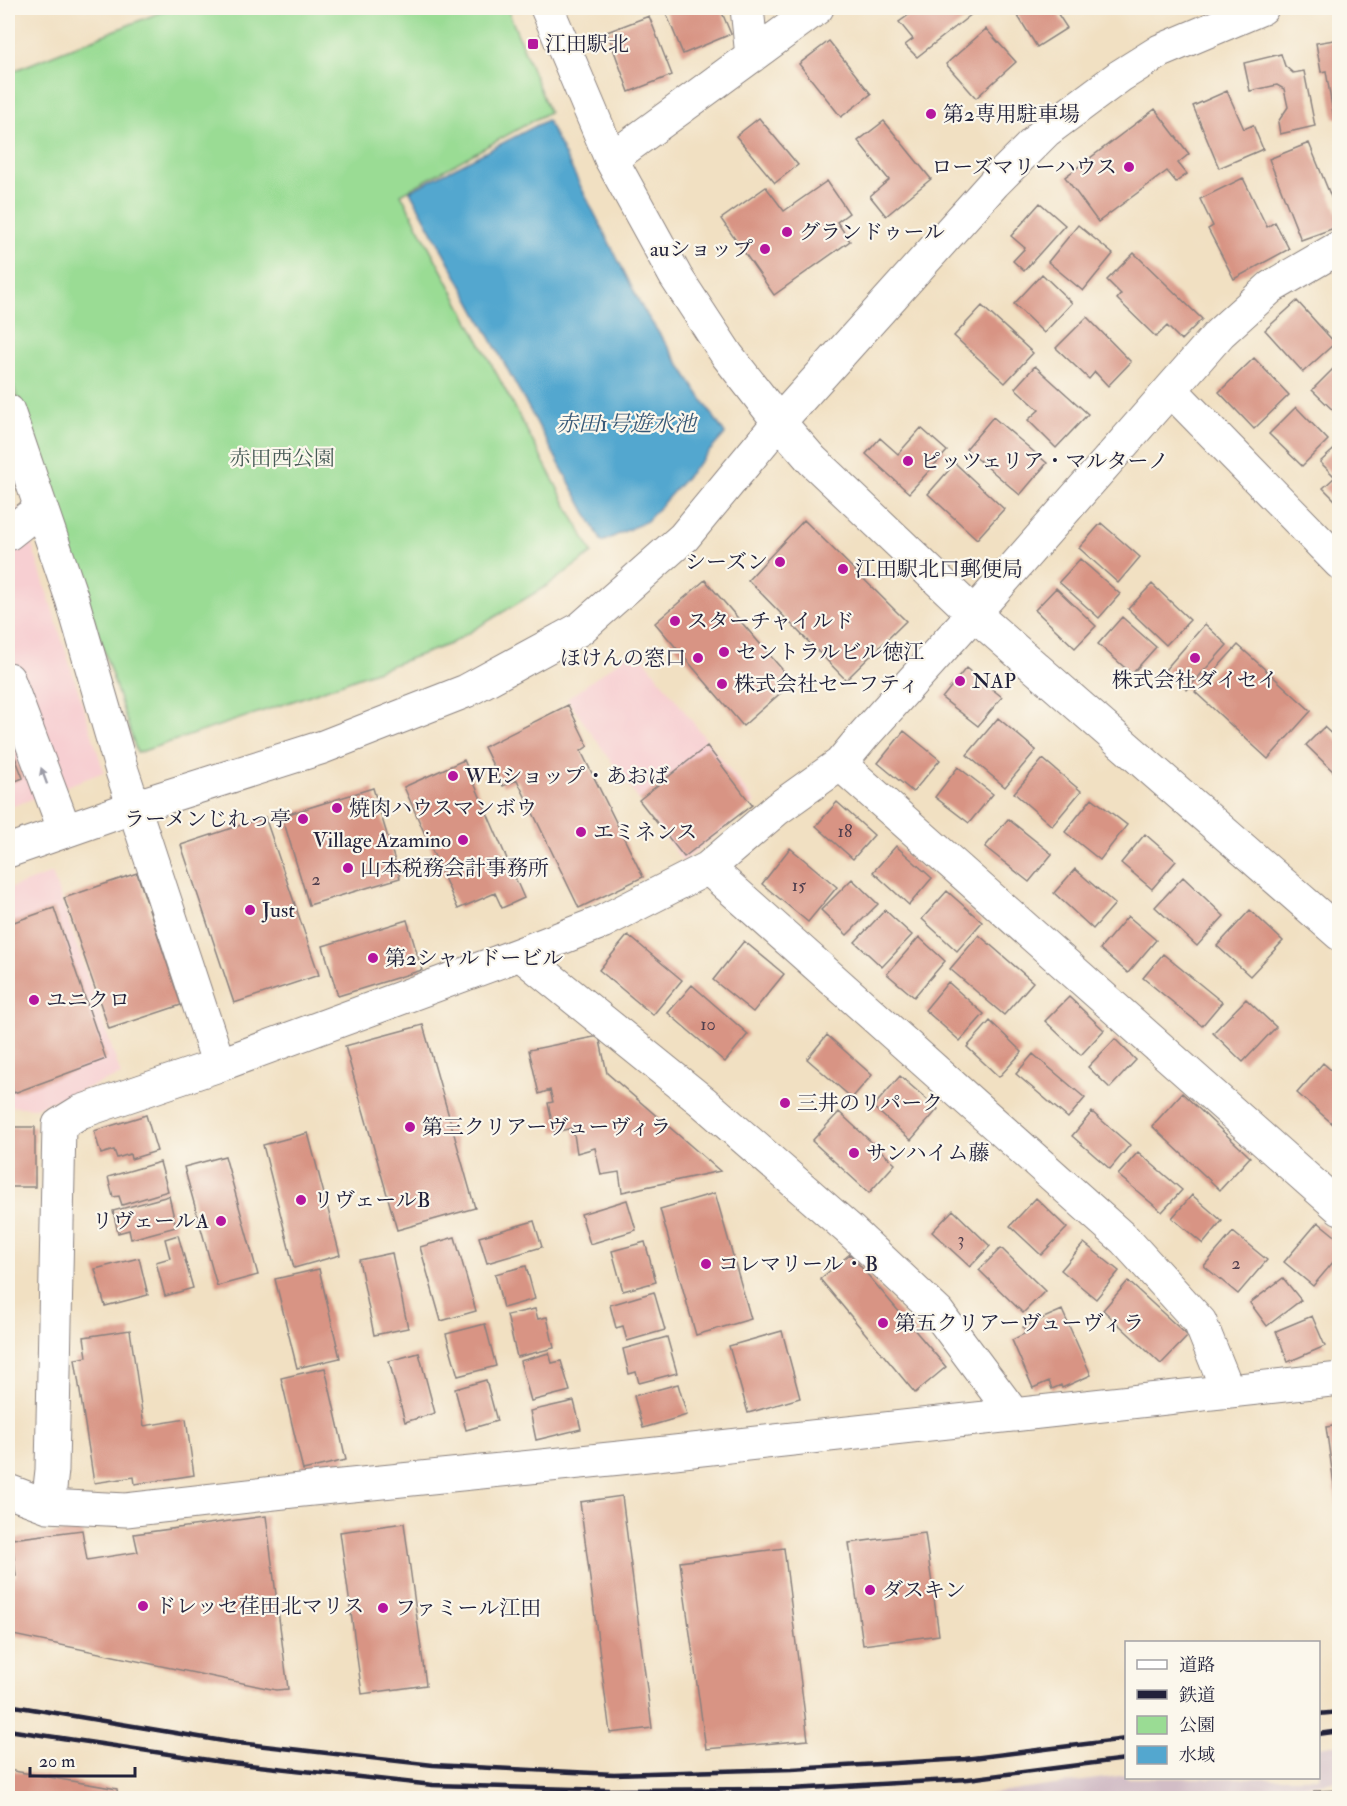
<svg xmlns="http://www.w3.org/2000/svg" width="1347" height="1806" font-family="'IM FELL Double Pica','Noto Serif JP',serif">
	<rect width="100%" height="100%" fill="#fbf7ec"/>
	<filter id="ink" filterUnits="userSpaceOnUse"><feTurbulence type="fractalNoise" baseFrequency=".0167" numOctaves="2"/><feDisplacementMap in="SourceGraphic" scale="12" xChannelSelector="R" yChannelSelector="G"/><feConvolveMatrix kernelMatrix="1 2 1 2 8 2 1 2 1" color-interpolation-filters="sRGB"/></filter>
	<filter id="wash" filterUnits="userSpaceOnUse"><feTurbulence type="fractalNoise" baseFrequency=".008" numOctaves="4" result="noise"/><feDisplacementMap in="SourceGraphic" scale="24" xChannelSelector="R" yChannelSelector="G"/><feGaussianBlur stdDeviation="1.35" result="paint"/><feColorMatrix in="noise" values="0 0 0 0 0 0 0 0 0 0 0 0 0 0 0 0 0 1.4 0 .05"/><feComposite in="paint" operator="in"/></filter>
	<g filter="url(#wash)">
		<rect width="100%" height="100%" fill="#f1e0c2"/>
		<path fill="#f7cfd2" d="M20,507L104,772L8,808V516Z
			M636,648L755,803L683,862L567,699Z
			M52,873L121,1075L35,1108L8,1106V889Z"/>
		<path fill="#d2bdc6" d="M1339,1744V1780L1302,1786L1226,1792L1223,1798H962L1126,1775V1778H1318L1319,1747Z"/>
		<path fill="#9adc94" stroke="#5e7f68" stroke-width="1.5" d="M171,8H507L549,112L401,194L592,553L548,585L450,644L296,700L137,753L73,555L8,371V73Z"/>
		<path fill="#53a7cf" stroke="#3a6485" stroke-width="1.5" d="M547,120L643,309L725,434L647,521L602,542L410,191Z"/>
		<g id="blocks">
			<path fill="#d89484" d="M664,8H720L731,34L683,54Z
				M909,8H967L972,14L917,57L905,45L913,39L899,22L913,12Z
				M1013,8H1054L1067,28L1037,47Z
				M649,16L672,75L629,92L607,32Z
				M986,29L1016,62L976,98L946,64Z
				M1340,39V118L1334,119L1326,71L1321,72L1316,43Z
				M829,41L871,94L841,117L799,64Z
				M1281,54L1285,66L1293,73L1304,71L1315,126L1280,134L1278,122L1288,107L1284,89L1277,85L1250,91L1244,63Z
				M1227,91L1244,129L1253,125L1263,149L1219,168L1193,106Z
				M1155,109L1189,154L1178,163L1187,174L1176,182L1167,171L1098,222L1065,177Z
				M759,118L798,165L775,183L736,136Z
				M884,121L931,179L886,216L870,196L889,180L858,141Z
				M1309,143L1340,219V226L1301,240L1269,159Z
				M1243,178L1267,227L1275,222L1289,249L1234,279L1208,229L1213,226L1200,199Z
				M827,181L849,213L837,222L850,241L774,295L721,219L766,187L784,211Z
				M1040,203L1065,225L1024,271L1013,261L1025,248L1011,236Z
				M1078,225L1113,254L1083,291L1048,262Z
				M1134,253L1202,319L1181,340L1167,326L1156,337L1117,299L1121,294L1107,280Z
				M1042,274L1072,303L1044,333L1014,304Z
				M1297,301L1335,343L1303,372L1265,330Z
				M982,306L1033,353L1005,383L954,336Z
				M1087,317L1131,362L1108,386L1095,372L1089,379L1056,348Z
				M1254,358L1289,395L1254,429L1219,392Z
				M1340,362V417L1312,390Z
				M1035,366L1088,414L1056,448L1028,420L1039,410L1015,388Z
				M1296,407L1328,440L1302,466L1269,434Z
				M993,417L1047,463L1020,495L966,449Z
				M921,428L947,451L909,493L866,454L880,438L898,454Z
				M1340,444V502L1338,503L1323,488L1335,477L1320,462Z
				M955,463L1004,509L977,539L928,494Z
				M804,520L906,621L846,680L748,580Z
				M1101,523L1140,557L1118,583L1079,548Z
				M1080,559L1120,594L1099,618L1059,582Z
				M705,580L793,682L743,726L655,623Z
				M1152,584L1190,620L1166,645L1128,609Z
				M1056,588L1096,626L1075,648L1035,610Z
				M1122,617L1156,647L1132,674L1098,644Z
				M1205,624L1227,645L1187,690L1165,670Z
				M1238,645L1311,711L1268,759L1195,692Z
				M966,668L1002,697L978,726L942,698Z
				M568,705L588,746L581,751L643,877L579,908L517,780L503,786L484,747Z
				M998,718L1036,750L1005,787L967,755Z
				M1324,727L1340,742V778L1306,745Z
				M904,731L940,760L913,792L878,763Z
				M8,739L23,778L8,784Z
				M707,746L752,805L684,857L639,800Z
				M1043,759L1081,791L1052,826L1014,793Z
				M464,760L524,898L502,908L495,893L458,909L404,787Z
				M958,767L993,794L969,823L935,797Z
				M373,788L400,878L309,905L282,816Z
				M1092,798L1127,825L1100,860L1065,832Z
				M837,802L874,835L853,859L816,826Z
				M265,817L319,975L234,1003L181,845Z
				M1008,819L1052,854L1029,882L985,847Z
				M1145,834L1176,861L1152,889L1121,863Z
				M896,846L932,878L909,905L873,872Z
				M790,848L837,887L808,922L762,884Z
				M1075,869L1115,904L1093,929L1054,893Z
				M137,873L181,1005L109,1029L64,898Z
				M1183,877L1224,916L1197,946L1155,907Z
				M852,879L878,904L847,935L821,910Z
				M947,891L982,922L957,951L922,919Z
				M54,908L106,1059L14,1093L8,1074V924Z
				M885,910L912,935L882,967L855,942Z
				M1250,910L1283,941L1250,976L1217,946Z
				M1128,916L1156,940L1128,973L1100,949Z
				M407,920L422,970L338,996L323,946Z
				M628,935L682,980L653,1015L599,970Z
				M979,935L1033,982L1004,1015L950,969Z
				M919,937L945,961L914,997L887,974Z
				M744,941L784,974L753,1012L713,980Z
				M1163,954L1222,1002L1202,1026L1143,978Z
				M948,982L984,1014L960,1041L925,1010Z
				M692,985L748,1034L725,1062L668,1013Z
				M1069,997L1104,1030L1081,1055L1045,1021Z
				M1246,999L1276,1027L1243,1062L1213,1033Z
				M990,1021L1022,1052L999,1077L967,1047Z
				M423,1025L475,1208L397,1230L345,1046Z
				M827,1035L872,1075L852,1098L807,1059Z
				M599,1036L607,1073L720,1171L622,1192L619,1172L601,1175L595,1148L577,1153L573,1128L554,1132L548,1103L553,1102L550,1090L539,1094L529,1050Z
				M1115,1039L1136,1060L1110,1088L1088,1067Z
				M1033,1054L1085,1098L1068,1118L1016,1074Z
				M1323,1063L1340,1078V1130L1297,1093Z
				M900,1076L938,1109L911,1140L873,1107Z
				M1182,1093L1250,1157L1220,1190L1152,1126Z
				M839,1112L895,1164L869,1193L812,1141Z
				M1092,1112L1130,1145L1110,1169L1072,1136Z
				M146,1115L157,1151L131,1159L130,1154L117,1158L114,1150L101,1154L94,1131Z
				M8,1127H35V1187H8Z
				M308,1133L340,1255L294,1268L263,1145Z
				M1138,1152L1182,1190L1162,1212L1118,1175Z
				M225,1156L258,1275L217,1286L184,1167Z
				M160,1162L168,1191L122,1205L119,1196L113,1197L108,1177Z
				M715,1193L751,1319L696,1335L660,1209Z
				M1192,1195L1222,1221L1203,1244L1172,1218Z
				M169,1196L176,1227L131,1239L129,1230L118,1233L113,1211Z
				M1036,1198L1067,1228L1041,1255L1010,1226Z
				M627,1200L636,1230L590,1244L581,1214Z
				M953,1210L990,1246L970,1267L932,1232Z
				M534,1221L542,1247L487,1263L479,1237Z
				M1318,1222L1340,1240V1254L1313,1286L1284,1262Z
				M1233,1232L1267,1260L1238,1294L1204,1266Z
				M178,1235L193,1288L165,1296L156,1262L170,1258L165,1239Z
				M455,1237L476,1311L441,1321L420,1247Z
				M645,1242L656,1282L623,1291L612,1251Z
				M1084,1243L1119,1271L1096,1299L1061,1270Z
				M1001,1248L1045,1291L1023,1313L979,1270Z
				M392,1253L408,1328L374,1335L359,1260Z
				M850,1254L946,1367L915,1393L820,1279Z
				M139,1258L148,1295L105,1306L95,1269Z
				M526,1266L535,1299L503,1308L495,1274Z
				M319,1269L340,1358L297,1368L275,1279Z
				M1283,1278L1301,1300L1267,1326L1250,1303Z
				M1128,1281L1188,1336L1161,1364L1103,1310Z
				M654,1292L665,1330L627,1341L623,1326L616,1328L610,1305Z
				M535,1309L538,1319L547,1317L554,1348L517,1357L507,1315Z
				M1062,1310L1091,1375L1062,1388L1061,1385L1052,1389L1049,1381L1033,1388L1012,1340L1026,1333L1023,1327Z
				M1312,1316L1325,1346L1288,1362L1276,1331Z
				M485,1324L496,1366L458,1376L446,1334Z
				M130,1330L144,1426L186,1419L194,1475L135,1484L134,1477L94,1483L75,1359L87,1357L84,1337Z
				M782,1331L800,1398L748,1413L729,1346Z
				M667,1337L677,1373L639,1383L636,1372L629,1374L623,1349Z
				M419,1353L435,1413L405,1422L389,1361Z
				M549,1353L552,1363L561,1361L570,1391L531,1401L520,1361Z
				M325,1368L346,1460L303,1470L281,1378Z
				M486,1380L497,1421L466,1430L455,1389Z
				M678,1384L687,1415L643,1428L634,1396Z
				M574,1401L581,1429L536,1440L530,1411Z
				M1340,1425V1513H1338L1326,1427Z
				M622,1496L652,1728L610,1733L580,1502Z
				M266,1516L288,1689L276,1690L8,1634V1577L16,1576L12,1539L82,1530L87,1560L138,1552L134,1534Z
				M404,1523L426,1685L362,1694L340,1532Z
				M925,1533L939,1635L863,1645L849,1543Z
				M784,1548L808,1740L706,1749L680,1562Z
				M8,1770L117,1789L118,1798H8Z
				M1340,1790V1798H1314V1791Z"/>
		</g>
	</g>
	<g filter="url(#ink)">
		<use href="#blocks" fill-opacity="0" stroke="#8a817e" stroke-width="1.5"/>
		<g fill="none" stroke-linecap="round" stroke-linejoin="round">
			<defs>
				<path id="minor" d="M547,8L611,159L676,277L727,355L779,422L812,460L973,613L1340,934
					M747,8L752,56
					M611,159L817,8
					M1171,390L1340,563
					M8,411L72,599L122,771L219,1065
					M8,534L41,508
					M8,679L65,831
					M840,764L1340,1208
					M8,851L134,807L323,747L466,691L580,629L684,537L779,422L994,183L1046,131L1120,76L1160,51L1262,8
					M708,868L1125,1240L1200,1322L1228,1391
					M520,954L702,1101L851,1231L938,1313L1014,1415
					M8,1491L48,1506L126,1510L292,1491L620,1458L1340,1379
					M48,1506L52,1470L59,1125L80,1112L219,1065L520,954L602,922L708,868L777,809L840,764L865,734L991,594L1220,333L1271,287L1340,247"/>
			</defs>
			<use href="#minor" stroke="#8a817e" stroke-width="35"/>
			<use href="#minor" stroke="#fff" stroke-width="33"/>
			<path stroke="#22223b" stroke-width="4.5" d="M8,1705L229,1742L433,1765L614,1774L792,1769L965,1759L1126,1739
				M1318,1714L1340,1712
				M8,1730L222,1762L433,1785L611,1790L792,1789L968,1779L1126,1759
				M1318,1734L1340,1731"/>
		</g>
		<defs><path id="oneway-solid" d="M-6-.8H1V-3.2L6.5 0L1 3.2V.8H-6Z" transform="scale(1.5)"/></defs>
		<use fill="#9c9ca7" href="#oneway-solid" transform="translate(44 776) rotate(-110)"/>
	</g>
	<g fill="#b5179e" stroke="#fbf7ec" stroke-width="2">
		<rect x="527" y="38" width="12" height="12" rx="3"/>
		<circle cx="931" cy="114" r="6"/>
		<circle cx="1129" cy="167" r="6"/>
		<circle cx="787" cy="232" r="6"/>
		<circle cx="765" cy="249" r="6"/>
		<circle cx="908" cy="461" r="6"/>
		<circle cx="780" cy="562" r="6"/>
		<circle cx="843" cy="569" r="6"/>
		<circle cx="675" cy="621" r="6"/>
		<circle cx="724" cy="652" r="6"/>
		<circle cx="698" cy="658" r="6"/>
		<circle cx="1195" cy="658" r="6"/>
		<circle cx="960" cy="681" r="6"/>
		<circle cx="722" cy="684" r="6"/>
		<circle cx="453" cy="776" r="6"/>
		<circle cx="337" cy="808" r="6"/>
		<circle cx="303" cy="819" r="6"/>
		<circle cx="581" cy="832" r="6"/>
		<circle cx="463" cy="840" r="6"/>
		<circle cx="348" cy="868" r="6"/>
		<circle cx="250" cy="910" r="6"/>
		<circle cx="373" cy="958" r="6"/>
		<circle cx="34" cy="1000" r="6"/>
		<circle cx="785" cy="1103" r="6"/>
		<circle cx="410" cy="1127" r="6"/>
		<circle cx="854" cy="1153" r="6"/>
		<circle cx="301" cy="1200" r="6"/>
		<circle cx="221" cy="1221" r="6"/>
		<circle cx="706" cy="1264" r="6"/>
		<circle cx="883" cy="1323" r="6"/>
		<circle cx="870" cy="1590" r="6"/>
		<circle cx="143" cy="1606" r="6"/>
		<circle cx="383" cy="1608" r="6"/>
	</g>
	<g text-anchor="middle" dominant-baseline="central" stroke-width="4.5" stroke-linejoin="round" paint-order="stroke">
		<g font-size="18" fill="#503e4d">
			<text x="845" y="831">18</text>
			<text x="316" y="879">2</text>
			<text x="799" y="885">15</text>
			<text x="708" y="1024">10</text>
			<text x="961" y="1239">3</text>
			<text x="1236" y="1263">2</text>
		</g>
		<g font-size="21" fill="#22223b" stroke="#fbf7ec" text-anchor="start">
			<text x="545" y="44">江田駅北</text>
			<text x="943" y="114">第2専用駐車場</text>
			<text x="1117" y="167" text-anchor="end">ローズマリーハウス</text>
			<text x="799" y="232">グランドゥール</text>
			<text x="753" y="249" text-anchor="end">auショップ</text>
			<text x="920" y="461">ピッツェリア・マルターノ</text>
			<text x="768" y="562" text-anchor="end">シーズン</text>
			<text x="855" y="569">江田駅北口郵便局</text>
			<text x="687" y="621">スターチャイルド</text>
			<text x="736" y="652">セントラルビル徳江</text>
			<text x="686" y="658" text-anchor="end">ほけんの窓口</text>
			<text x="1195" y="680" text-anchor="middle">株式会社ダイセイ</text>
			<text x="972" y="681">NAP</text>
			<text x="734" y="684">株式会社セーフティ</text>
			<text x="465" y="776">WEショップ・あおば</text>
			<text x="349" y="808">焼肉ハウスマンボウ</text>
			<text x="291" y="819" text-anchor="end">ラーメンじれっ亭</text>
			<text x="593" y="832">エミネンス</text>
			<text x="451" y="840" text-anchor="end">Village Azamino</text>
			<text x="360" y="868">山本税務会計事務所</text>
			<text x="262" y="910">Just</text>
			<text x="385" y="958">第2シャルドービル</text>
			<text x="46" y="1000">ユニクロ</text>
			<text x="797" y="1103">三井のリパーク</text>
			<text x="422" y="1127">第三クリアーヴューヴィラ</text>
			<text x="866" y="1153">サンハイム藤</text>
			<text x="313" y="1200">リヴェールB</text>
			<text x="209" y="1221" text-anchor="end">リヴェールA</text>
			<text x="718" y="1264">コレマリール・B</text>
			<text x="895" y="1323">第五クリアーヴューヴィラ</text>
			<text x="882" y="1590">ダスキン</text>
			<text x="155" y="1606">ドレッセ荏田北マリス</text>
			<text x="395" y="1608">ファミール江田</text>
		</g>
		<g font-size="21" fill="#465a56" stroke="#fbf7ec">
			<text x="282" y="458">赤田西公園</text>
		</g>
		<g font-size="22" font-style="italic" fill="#365776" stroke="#fbf7ec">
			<text x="626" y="424">赤田1号遊水池</text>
		</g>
	</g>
	<rect width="1347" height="1806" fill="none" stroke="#fbf7ec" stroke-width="30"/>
	<rect x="1125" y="1641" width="195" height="138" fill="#fbf7ec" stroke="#a4a2a5" stroke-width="1.5"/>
	<rect x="1137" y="1660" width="30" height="9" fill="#ffffff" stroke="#a4a2a5" stroke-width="1.5"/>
	<text x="1179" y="1671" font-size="18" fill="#22223b">道路</text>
	<rect x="1137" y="1690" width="30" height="9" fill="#22223b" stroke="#a4a2a5" stroke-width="1.5"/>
	<text x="1179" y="1701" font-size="18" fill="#22223b">鉄道</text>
	<rect x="1137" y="1716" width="30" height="18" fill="#9adc94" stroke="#a4a2a5" stroke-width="1.5"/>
	<text x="1179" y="1731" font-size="18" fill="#22223b">公園</text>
	<rect x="1137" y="1746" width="30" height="18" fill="#53a7cf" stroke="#a4a2a5" stroke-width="1.5"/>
	<text x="1179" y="1761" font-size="18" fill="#22223b">水域</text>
	<path d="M30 1767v9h105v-9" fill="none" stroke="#22223b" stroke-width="3"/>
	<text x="39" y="1767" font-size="18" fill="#22223b" stroke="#fbf7ec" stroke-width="4.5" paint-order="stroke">20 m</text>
</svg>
